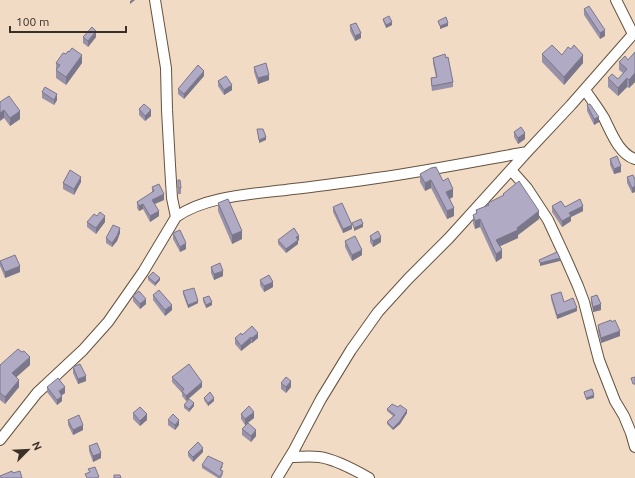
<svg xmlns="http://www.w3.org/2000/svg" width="635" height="478" font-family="Ubuntu,sans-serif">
	<rect width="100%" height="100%" fill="#f1dbc4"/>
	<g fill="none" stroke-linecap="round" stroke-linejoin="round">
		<defs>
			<path id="minor" d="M155,0L166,68L167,110L170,165L172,198L176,217
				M616,0L633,34
				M585,90C591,99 598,108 604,118C611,132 619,154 635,159
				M511,170L527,188L548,220L567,261L578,286L584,302L599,360L615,401L624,416L631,433L635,447
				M0,440L37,393L83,350L108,322L143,272L176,217C206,195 257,194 293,189C321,186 349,182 377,178C427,171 477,161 527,152
				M290,457C300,457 310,456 319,457C335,459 355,470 369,478
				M277,478L294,450L321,399L351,350L378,312L408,279L449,238L527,152L571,105L635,32"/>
		</defs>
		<use href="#minor" stroke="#65523f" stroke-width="12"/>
		<use href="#minor" stroke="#fff" stroke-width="10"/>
	</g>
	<path fill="#9792a9" d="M584,9L605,36L600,39L584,15Z
		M383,19L392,25L386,28L383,21Z
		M350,25L361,38L355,41L350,31Z
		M83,37H96L88,47L83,43Z
		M69,52L82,63L66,85L56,78V63L66,54Z
		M635,52V82L629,88L627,87L618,96L608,87V78L618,79L623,73L619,70V62L628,60Z
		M542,54L562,55L583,63L564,85L542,62Z
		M433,58H446L453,82V87L432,91L431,83V78L436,77L433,63Z
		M254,67L269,80L258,84L254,72Z
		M204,76L184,99L178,94V89Z
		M218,81L232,90L224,95L218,86Z
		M42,92L57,100L54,105L42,98Z
		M0,102L20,119L10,126L4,118Z
		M587,105L599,122L594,125L587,111Z
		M139,109L151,116L145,121L139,115Z
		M514,132L525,139L518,144L514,137Z
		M610,159L621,172L614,174L610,165Z
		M420,174L443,181L453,197L450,199L454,216L447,219L431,188L425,191L420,182Z
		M627,177L635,179V195V192L632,193L627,183Z
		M178,180L181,188V194H178Z
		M81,182L74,195L63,189V183Z
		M152,187L164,200L155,204L159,216L150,222L143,209L139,211L137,208V202L152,193Z
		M503,194L539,219L518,235V238L500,246L502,258L496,262L480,227L475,229L473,223V215L476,214V210L488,205V203L503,196Z
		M218,203L242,239L232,244L218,211Z
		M552,206L565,207L583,211L571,217V221L562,227L552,212Z
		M333,207L352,229L343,233L333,212Z
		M87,222H105L96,234L87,227Z
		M120,233L117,241L112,247L106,243V238Z
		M173,233L186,249L180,252L173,239Z
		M370,236L381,242L373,247L370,242Z
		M278,240H299L298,241V244L286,253L278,244Z
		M345,241L362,255L352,261L345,247Z
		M0,261L20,272L5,278L0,266Z
		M211,267L223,276L214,280L211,273Z
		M148,277L160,280L155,286L148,280Z
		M260,280L273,287L264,292L260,285Z
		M183,291L198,303L188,308L183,294Z
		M153,295L172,310L165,316L153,300Z
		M551,295L564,302L577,311L557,319L551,299Z
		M133,296L146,304L140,309L133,301Z
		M591,297L601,310L593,312L591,302Z
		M203,298L212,305L206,308L203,301Z
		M612,322L620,336L601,343L598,331V325Z
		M242,335L258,338L252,343H251L241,351L235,344V338Z
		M0,365H30L16,377L19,387L5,404L0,400Z
		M73,367L86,381L78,384L73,373Z
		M172,377L202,387L186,401L182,396V393L172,382Z
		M281,383L291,387L286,393L281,389Z
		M47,387L65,393L62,395V401L57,405L47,392Z
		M204,398L214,401L208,406L204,400Z
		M184,405L194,406L189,412L184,408Z
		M387,409L407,413L400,424L393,430L387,424V422L393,416L387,411Z
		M133,413L147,420L140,426L133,419Z
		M241,414L254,418L245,425L241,419Z
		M68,420L83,430L73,435L68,425Z
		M168,420L179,425L175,430L168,425Z
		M242,429L256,436L251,442L242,435Z
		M89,446L101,458L93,462L89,451Z
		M188,452H203L193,462L188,456Z
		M202,465L223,466L221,470L223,474L221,478H218L202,468Z"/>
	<path fill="#7b778a" d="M132,0H135L130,4V1Z
		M392,22V25L386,28V25Z
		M448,23V26L440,29V26Z
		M605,30V36L600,39V33Z
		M96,31V37L88,47V41Z
		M361,33V38L355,41V36Z
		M82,55V63L66,85V77Z
		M583,55V63L564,85V77Z
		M204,71V76L184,99V94Z
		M635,73V82L629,88V80Z
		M269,75V80L258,84V78Z
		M627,78V87L618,96V88Z
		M232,85V90L224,95V90Z
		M57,94V100L54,105V100Z
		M4,110V118L0,121V113Z
		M151,110V116L145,121V116Z
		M20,111V119L10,126V118Z
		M599,117V122L594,125V119Z
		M525,133V139L518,144V138Z
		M266,137V140L259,143V140Z
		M621,166V172L614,174V169Z
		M81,177V182L74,195V189Z
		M431,180V188L425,191V183Z
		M635,186V192L632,193V188Z
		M453,189V197L446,200V192Z
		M164,194V200L152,205V200Z
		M143,204V209L139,211V206Z
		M583,206V211L571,217V221L562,227V221L569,213Z
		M454,208V216L447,219V211Z
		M159,211V216L150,222V216Z
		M539,211V219L518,235V238L496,248V240L517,228Z
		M105,216V222L96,234V228Z
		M480,219V227L475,229V221Z
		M363,224V227L354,231V228Z
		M352,225V229L343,233V229Z
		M120,228V233L117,241L112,247V243Z
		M242,231V239L232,244V235Z
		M299,236V240L298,241V244L286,253V249L296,237Z
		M381,237V242L373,247V241Z
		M186,243V249L180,252V247Z
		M362,250V255L352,261V255Z
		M502,250V258L496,262V254Z
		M560,258V261L540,266V263Z
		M20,266V272L5,278V272Z
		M223,271V276L214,280V274Z
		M160,278V280L155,286V283Z
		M273,282V287L264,292V286Z
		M146,299V304L140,309V304Z
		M198,301V303L188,308V305Z
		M212,302V305L206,308V305Z
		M601,304V310L593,312V307Z
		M172,305V310L165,316V310Z
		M577,308V311L557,319V315Z
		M620,331V336L601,343V338Z
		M258,333V338L252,343V338Z
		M251,337V343L241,351V346Z
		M30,357V365L12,381V373Z
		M86,376V381L78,384V379Z
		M19,380V387L5,404V397Z
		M291,381V387L286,393V387Z
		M202,382V387L186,401V396Z
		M65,387V393L59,397V391Z
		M594,395V398L586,400V398Z
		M62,396V401L57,405V400Z
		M214,398V401L208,406V403Z
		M194,403V406L189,412V409Z
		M407,410V413L400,424L393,430V428Z
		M254,412V418L245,425V419Z
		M147,414V420L140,426V421Z
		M179,420V425L175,430V425Z
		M83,425V430L73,435V430Z
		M256,430V436L251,442V436Z
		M203,448V452L193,462V457Z
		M101,453V458L93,462V456Z"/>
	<path fill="#b0aac5" stroke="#7b778a" d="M589,6L605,30L600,33L584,9Z
		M389,16L392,22L386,25L383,19Z
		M446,17L448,23L440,26L438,21Z
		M356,23L361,33L355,36L350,25Z
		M92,27L96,31L88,41L83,37Z
		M552,45L562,55L568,47L571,49L574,45L583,55L564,77L542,54Z
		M72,48L82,55L66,77L56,70L60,65L56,63L63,53L66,54L68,51L69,52Z
		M635,52V73L629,80L627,78L618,88L608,78L612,74L618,79L627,69L619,62L625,56L628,60Z
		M445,54L446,58L448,57L453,82L432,86L431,78L437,77L433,58Z
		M266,63L269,75L258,78L254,67Z
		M198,65L204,71L184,94L178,89Z
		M226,76L232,85L224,90L218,81Z
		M45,87L57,94L54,100L42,92Z
		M9,96L20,111L10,118L4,110L0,113V102Z
		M144,104L151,110L145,116L139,109Z
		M590,104L599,117L594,119L587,105Z
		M521,127L525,133L518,138L514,132Z
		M257,129H263L266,137L259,140Z
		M617,156L621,166L614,169L610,159Z
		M436,167L443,181L448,178L453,189L446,192L454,208L447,211L431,180L425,183L420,174L431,168Z
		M70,170L81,177L74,189L63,183Z
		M633,175L635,179V186L632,188L627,177Z
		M178,180H180L181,188H178Z
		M519,181L539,211L517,228L518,230L496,240L502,250L496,254L480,219L475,221L473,215L477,213L476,210L489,205L488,203L504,195L503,194Z
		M159,184L164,194L152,200L159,211L150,216L143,204L139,206L137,202L154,191L152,187Z
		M228,199L242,231L232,235L218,203Z
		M580,199L583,206L569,213L571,216L562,221L552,206L561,201L565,207Z
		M342,203L352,225L343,229L333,207Z
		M100,212L105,216L96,228L87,222L94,214L97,216Z
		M361,219L363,224L354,228L352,223Z
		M113,225L120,228L117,236L112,243L106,238Z
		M294,228L299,236L296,237L298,240L286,249L278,240Z
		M180,230L186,243L180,247L173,233Z
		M378,231L381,237L373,241L370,236Z
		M355,236L362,250L352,255L345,241Z
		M557,252L560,258L540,263L539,260Z
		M15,255L20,266L5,272L0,261Z
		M220,263L223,271L214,274L211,267Z
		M153,272L160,278L155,283L148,277Z
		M269,275L273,282L264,286L260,280Z
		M194,288L198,301L188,305L183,291Z
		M159,290L172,305L165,310L153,295Z
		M139,291L146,299L140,304L133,296Z
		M561,292L564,302L573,298L577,308L557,315L551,295Z
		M597,295L601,304L593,307L591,297Z
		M209,296L212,302L206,305L203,298Z
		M611,320L612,322L615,320L620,331L601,338L598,325Z
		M252,326L258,333L252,338L251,337L241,346L235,338L241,333L242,335Z
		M18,349L22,352L24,351L30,357L12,373L19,380L5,397L0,393V365Z
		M80,364L86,376L78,379L73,367Z
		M189,364L202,382L186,396L182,391L184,389L172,377Z
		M286,377L291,381L286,387L281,383Z
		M635,377V384H633L631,378Z
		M58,378L65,387L59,391L62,396L57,400L47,387Z
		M592,389L594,395L586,398L584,392Z
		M210,392L214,398L208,403L204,398Z
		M189,399L194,403L189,409L184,405Z
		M392,404L398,407L400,405L407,410L400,421L393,428L387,422L395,415L387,409Z
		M249,406L254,412L245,419L241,414Z
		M140,407L147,414L140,421L133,413Z
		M173,414L179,420L175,425L168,420Z
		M79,415L83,425L73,430L68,420Z
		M248,423L256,430L251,436L242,429Z
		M198,442L203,448L193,457L188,452Z
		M97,443L101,453L93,456L89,446Z
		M208,456L223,463L220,470L223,471L220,477L202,465Z
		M95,467L99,477L96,478H87L85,474L90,472L88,469Z
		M12,471L13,473L20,471L22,478H1L0,476Z
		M114,475H120L121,478H114Z"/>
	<g transform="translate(28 450) rotate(66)" stroke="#f1dbc4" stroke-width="3" paint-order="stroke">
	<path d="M0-3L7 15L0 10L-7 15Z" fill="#393028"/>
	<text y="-6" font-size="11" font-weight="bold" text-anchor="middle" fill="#393028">N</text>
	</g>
	<path d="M10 26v6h116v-6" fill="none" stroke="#393028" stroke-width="2"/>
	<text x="16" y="26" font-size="12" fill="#393028" stroke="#f1dbc4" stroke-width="3" paint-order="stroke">100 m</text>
</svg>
